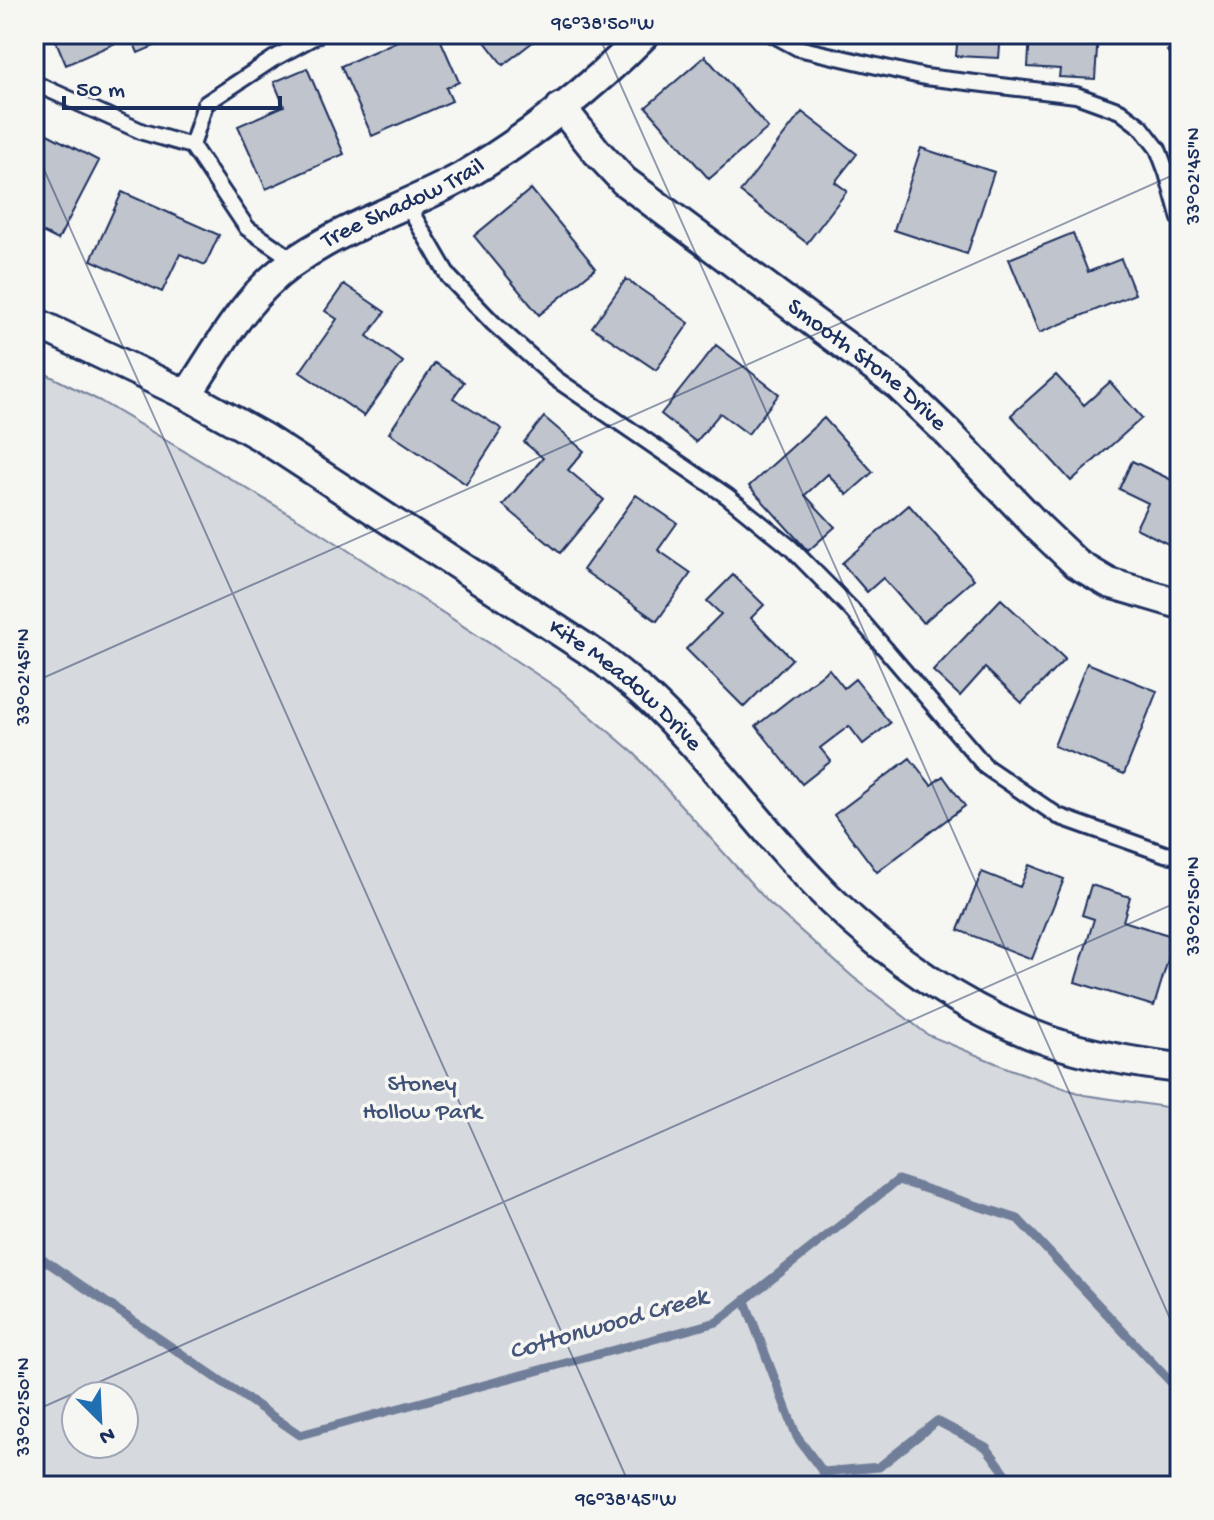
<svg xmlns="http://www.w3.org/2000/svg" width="1214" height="1520" font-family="'Gochi Hand',sans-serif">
	<rect width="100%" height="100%" fill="#f6f6f2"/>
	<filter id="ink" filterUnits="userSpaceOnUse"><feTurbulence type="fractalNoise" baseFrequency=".0125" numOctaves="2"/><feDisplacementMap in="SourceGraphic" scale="16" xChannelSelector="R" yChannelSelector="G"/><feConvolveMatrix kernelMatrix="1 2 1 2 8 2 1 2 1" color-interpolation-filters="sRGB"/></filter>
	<g filter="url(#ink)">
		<path fill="#d6d9dd" stroke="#78849e" stroke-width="2" fill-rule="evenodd" d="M34,368L100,401L323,534L559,689L635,754L768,902L853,977L928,1035L1010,1069L1084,1095L1180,1109V1486H34ZM76,1396H124V1444H76Z"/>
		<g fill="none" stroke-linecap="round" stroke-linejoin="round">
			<path stroke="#717e99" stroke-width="9" d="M34,1253L300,1435L717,1322L898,1180L1018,1219L1180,1392
				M745,1301L797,1437L823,1472L879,1467L937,1421L986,1447L1015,1486"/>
		</g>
		<path fill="#c0c4cd" stroke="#1b2f5e" stroke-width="2" d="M53,34H163L166,41L138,53L131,36L66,65Z
			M413,34H438L459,82L446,88L452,101L372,136L341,66Z
			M479,34H543L503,65Z
			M958,34H1001L999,58L956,56Z
			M1030,34H1098L1095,79L1059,77L1060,69L1028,67Z
			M1180,41V67L1167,51Z
			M705,56L768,128L709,179L646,107Z
			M307,68L344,154L266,189L238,126L284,106L274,82Z
			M802,112L857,154L835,182L847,191L807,243L740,192Z
			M34,127L99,161L58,240L34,228Z
			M921,148L994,172L967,254L894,230Z
			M531,189L596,268L539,315L474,236Z
			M122,192L219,235L205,265L180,254L162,292L91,260Z
			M1073,233L1088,272L1121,259L1135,294L1039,333L1009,259Z
			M626,279L689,323L656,370L592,327Z
			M344,284L385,312L367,336L403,362L364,416L300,372L337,319L325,311Z
			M716,345L779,394L748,434L720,413L696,442L661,414Z
			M435,363L464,382L453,398L502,429L466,484L389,433Z
			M1056,375L1084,405L1110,382L1142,418L1071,481L1011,415Z
			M544,417L584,451L568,470L604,500L560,553L503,505L543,458L524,442Z
			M824,418L873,472L847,495L828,474L805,495L835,527L808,551L749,486Z
			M1132,461L1180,484V550L1136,528L1148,503L1119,489Z
			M636,495L677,523L658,550L691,573L657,621L583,570Z
			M909,505L974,579L923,623L883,578L867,592L842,563Z
			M733,575L764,605L751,618L792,659L744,707L686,649L721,614L707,601Z
			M1001,599L1065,659L1022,703L985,668L960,696L933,671Z
			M1087,663L1157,691L1124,774L1054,746Z
			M829,669L844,688L855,679L890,723L863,744L849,726L820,748L831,761L802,784L756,726Z
			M910,758L931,785L943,776L965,806L877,872L834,815Z
			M1029,865L1064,879L1032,959L958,930L982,872L1020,887Z
			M1091,885L1130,897L1123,921L1175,937L1154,1006L1075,982L1094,919L1082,915Z"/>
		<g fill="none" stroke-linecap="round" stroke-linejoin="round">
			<defs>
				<path id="service" d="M772,34L798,48L925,77L1076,95L1120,111L1141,127L1158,149L1167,173L1180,219
					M34,83L143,132L192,146
					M406,203L449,277L493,323L556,379L727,496L791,548L852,610L986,767L1058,816L1165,854L1180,856
					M295,261L247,228L192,146L205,104L273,59L319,34"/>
				<g id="minor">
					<path id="s1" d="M561,107L597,152L624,181L898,385L948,433L1039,528L1077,564L1109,583L1180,604"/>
					<path id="s2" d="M34,322L187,395L264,438L596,655C612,667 628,680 643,693C711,755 762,832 827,896C889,958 966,1012 1049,1041C1091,1055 1136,1063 1180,1068"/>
					<path id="s3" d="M187,395C211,359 234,317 265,286C316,234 399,212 462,177C526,140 593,87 645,34"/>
				</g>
			</defs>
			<use href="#service" stroke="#1b2f5e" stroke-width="20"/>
			<use href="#minor" stroke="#1b2f5e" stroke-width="34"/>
			<use href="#service" stroke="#f6f6f2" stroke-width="14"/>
			<use href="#minor" stroke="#f6f6f2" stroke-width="28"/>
		</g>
	</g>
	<path fill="none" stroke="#1b2f5e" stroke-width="2" stroke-opacity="0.45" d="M598,34L1180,1341M34,147L630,1486M34,682L1180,172M34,1411L1180,901"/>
	<g text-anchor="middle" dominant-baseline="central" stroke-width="7" stroke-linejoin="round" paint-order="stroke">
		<g font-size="24" fill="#1b2f5e" stroke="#f6f6f2">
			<text stroke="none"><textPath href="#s3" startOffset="296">Tree Shadow Trail</textPath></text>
			<text stroke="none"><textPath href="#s1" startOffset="402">Smooth Stone Drive</textPath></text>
			<text stroke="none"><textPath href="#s2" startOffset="696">Kite Meadow Drive</textPath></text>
		</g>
		<g font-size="24" fill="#405177" stroke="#f6f6f2">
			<text x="422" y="1085">Stoney<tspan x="422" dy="28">Hollow Park</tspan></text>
		</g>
		<g font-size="26" font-style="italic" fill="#46567b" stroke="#f6f6f2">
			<text transform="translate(609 1326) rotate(-16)">Cottonwood Creek</text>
		</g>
	</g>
	<rect width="1214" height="1520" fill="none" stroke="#f6f6f2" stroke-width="88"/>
	<g transform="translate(100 1420) rotate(156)"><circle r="38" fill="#f6f6f2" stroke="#9ea6b7" stroke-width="2"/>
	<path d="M0-6L14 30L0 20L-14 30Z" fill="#1f6fb2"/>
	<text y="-12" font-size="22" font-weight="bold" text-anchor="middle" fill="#1b2f5e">N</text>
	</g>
	<path d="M64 96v12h216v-12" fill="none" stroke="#1b2f5e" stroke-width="4"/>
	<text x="76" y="96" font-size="24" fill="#1b2f5e" stroke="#f6f6f2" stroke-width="6" paint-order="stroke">50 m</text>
	<rect x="44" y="44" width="1126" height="1432" fill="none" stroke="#1b2f5e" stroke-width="3"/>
	<g font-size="20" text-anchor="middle" fill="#1b2f5e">
		<text x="603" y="29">96°38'50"W</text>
		<text transform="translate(1192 176) rotate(-90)" y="7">33°02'45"N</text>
		<text transform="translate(22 677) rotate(-90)" y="7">33°02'45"N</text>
		<text transform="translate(1192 906) rotate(-90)" y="7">33°02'50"N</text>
		<text transform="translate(22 1407) rotate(-90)" y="7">33°02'50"N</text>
		<text x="626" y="1505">96°38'45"W</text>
	</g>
</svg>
